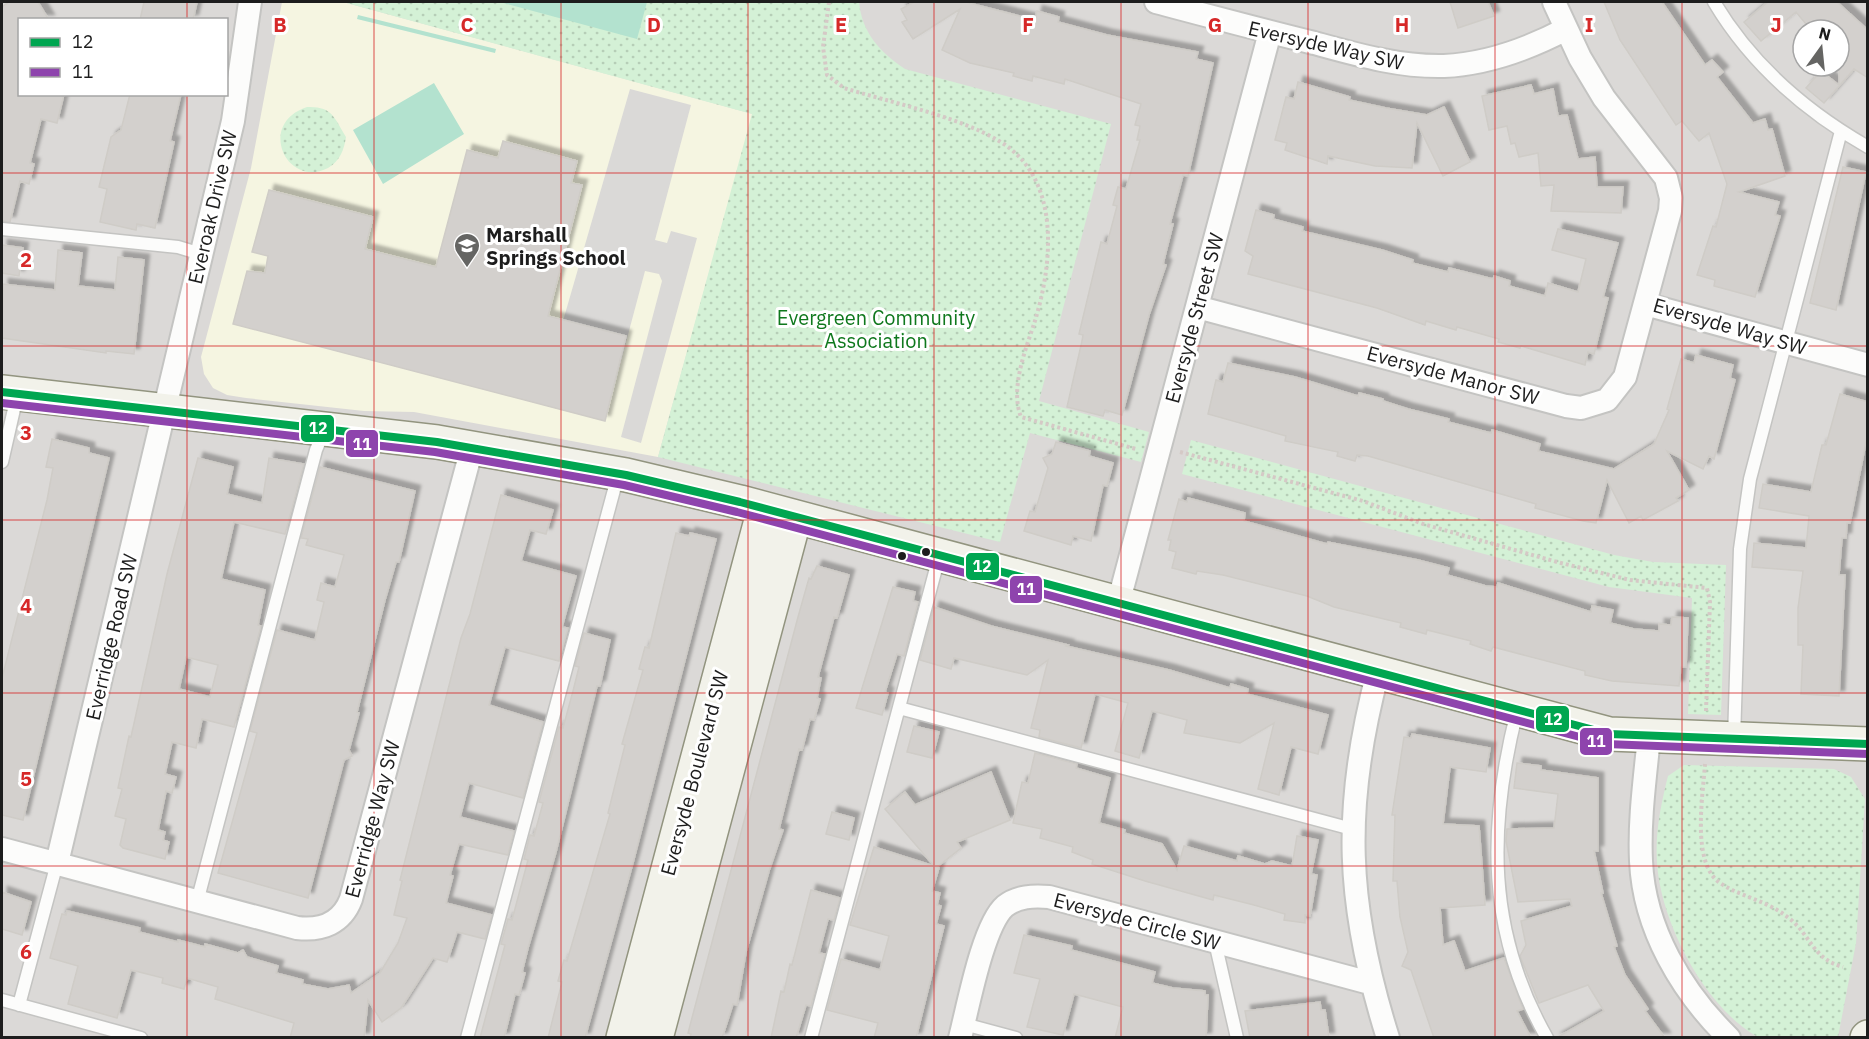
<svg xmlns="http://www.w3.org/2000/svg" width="1869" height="1039" font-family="'IBM Plex Sans',sans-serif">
	<defs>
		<pattern id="park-dots" width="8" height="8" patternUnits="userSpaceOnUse" patternTransform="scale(1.5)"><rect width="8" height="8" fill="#d4f1d6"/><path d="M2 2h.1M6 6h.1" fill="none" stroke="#b6ceb7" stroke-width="1.8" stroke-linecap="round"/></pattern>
		<filter id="shadow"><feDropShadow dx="5.5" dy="-5.5" stdDeviation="1.5" flood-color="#0004"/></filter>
	</defs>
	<rect width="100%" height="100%" fill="#eceae6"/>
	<path fill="#dbd9d7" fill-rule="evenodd" d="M2,2H1867V1037L2,1038ZM20,20H226V94H20ZM1803,30H1839V66H1803Z"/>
	<path fill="#f5f5e1" d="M282,2H343L753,114L658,457L414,412L364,411L246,398L227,395L213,388L204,374L201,357L251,168Z"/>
	<path fill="#dad9d7" d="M630,89L691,105L655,240L667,243L671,231L697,238L641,443L621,437L662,281L659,274L645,271L605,421L539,404Z"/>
	<path fill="url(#park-dots)" d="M343,2H859C862,33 880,52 905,69L1111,124L1039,401L1149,432L1141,462L1030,433L1000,542L658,457L752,114Z
		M307,107C332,106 334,117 346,137C344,150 340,161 328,168C287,189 256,124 307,107Z
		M1191,440L1614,555L1653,562L1726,565L1721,715L1688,714L1692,598L1609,587L1182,474Z
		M1684,765L1834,769L1851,777L1865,799L1856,943L1838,1037C1824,1038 1765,1039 1756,1036C1704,1006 1660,921 1657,862C1655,832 1661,804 1668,776Z"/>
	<path fill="#b3e2cf" d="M500,2H647L637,39Z
		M358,15L496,49L495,53L357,19Z
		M434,83L464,134L383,184L353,130Z"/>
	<path fill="#d3d0cd" stroke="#cfccc7" stroke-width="1.5" fill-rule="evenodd" filter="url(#shadow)" d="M9,2H38L49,20H20V94H64L57,123L41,119L30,163L34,164L29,184L20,181L10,222L2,221V7Z
		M144,2H197L193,20H140Z
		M914,2H972L969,3L1035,20L1037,11L1059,17L1058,22L1107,35L1198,52L1196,59L1213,63L1188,176L1183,175L1170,224H1173L1163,264L1166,265L1149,315L1122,415L1105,410L1103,416L1067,407L1082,341L1083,335L1079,334L1101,242L1107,244L1117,206L1113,205L1118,187L1126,189L1140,140H1137L1140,126L1135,125L1141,104L1065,79L1064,84L1033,76L1032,81L1013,76L1014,73L970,63L942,50L960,9L913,39L902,22L907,20L901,9Z
		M1450,2H1488L1494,16L1458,28Z
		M1604,2H1662L1705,65L1712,60L1723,72L1717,77L1753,123L1765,119L1768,130L1772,129L1785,176L1739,192L1779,202L1775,215L1780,216L1755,297L1714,286L1715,280L1697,275L1713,226L1716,227L1727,184L1709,133L1699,141L1682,121L1676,125L1620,40Z
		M1768,2H1837L1868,30V78L1854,69L1824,103L1806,88L1821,71L1839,85V30H1811L1796,12L1761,41L1744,22Z
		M1298,82L1350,97L1349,100L1386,108L1427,115L1444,107L1470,162L1443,176L1417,123L1412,168L1375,166L1328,156L1327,164L1285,150L1287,143L1275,140L1286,97L1294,99Z
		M1531,85L1534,94L1553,89L1558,116L1567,115L1578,159L1595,157L1597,187H1623L1621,213L1551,211L1554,185L1541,186L1538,153L1519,157L1515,143L1511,144L1507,126L1489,130L1482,96Z
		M130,94H181L170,141L174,142L155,228L137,224L136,230L100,222L107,189L99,187L111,137L121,130Z
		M503,141L577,161L571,183L582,185L548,316L626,336L605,421L233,324L247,271L265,273L268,256L252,252L269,190L373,217L365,249L436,267L467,150L498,158Z
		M1843,167L1866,172L1836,310L1810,303Z
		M1256,210L1274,215L1273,219L1303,227L1302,231L1382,250L1413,260L1412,263L1448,272L1449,268L1493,279L1494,276L1510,281L1509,286L1545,296L1548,283L1578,292L1586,259L1552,250L1558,229L1618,243L1603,297L1608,298L1594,354L1588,352L1585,365L1521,346L1520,348L1498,342L1499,339L1457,327L1456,330L1426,321L1425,325L1377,308L1248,274L1253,256L1245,251Z
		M2,245L23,248L19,276L2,273Z
		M58,250L82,253L78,286L115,290L118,257L144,260L134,354L106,351V353L2,338L3,284L55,290Z
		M1696,355L1733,365L1730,378L1735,380L1714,459L1709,456L1703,469L1667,451L1689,490L1676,498L1678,501L1643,520L1641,516L1629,523L1607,480L1596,523L1583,521L1535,508L1536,504L1368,456L1357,455L1355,461L1337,456L1338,452L1285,441L1286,436L1208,414L1216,380L1223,382L1228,363L1295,377L1358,396L1359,393L1383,399V401L1408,409L1449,419L1448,422L1491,433L1492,430L1540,444L1538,451L1614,469L1654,444L1669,410L1667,409L1681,359L1694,363Z
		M1840,394L1868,402V432L1850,523H1847L1846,538H1842L1839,575H1845L1839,696L1801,694L1803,645H1798V608L1803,571L1752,567L1754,543L1806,548L1809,516L1759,508L1763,484L1811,492L1822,445H1826Z
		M52,439L89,448V453L109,458L23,820L2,815V678L47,500L53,468L46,467Z
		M1056,442L1090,451L1089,456L1113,463L1107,486L1103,485L1091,541L1073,536L1071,545L1024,531L1030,511L1035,512L1048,468L1043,458L1052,454Z
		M198,458L233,467L227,494L262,503L269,458L304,464L285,534L234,522L221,579L265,590L258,625L261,626L234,727L202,719L196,748L172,742L165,774L176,777L172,793L166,791L158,830L165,832L163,840L169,842L165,859L123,848L120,845L126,819L115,816L122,789L118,788L129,736L131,737L167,574ZM186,657L218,665L210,697L179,689Z
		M320,467L415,491L399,562H396L385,600L357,712L359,713L349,750L352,756L344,760L308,898L218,873L257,733L250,731L277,630L315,640L324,602L317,600L321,583L335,587L344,555L306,545L308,539L301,538Z
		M501,495L553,510L546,534L530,530L521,561L576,576L562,627L568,628L559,661L505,647L489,705L543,722L523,798L469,783L460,817L514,831L508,855L459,844L450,875L453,876L446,903L492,915L485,939L457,932L447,962L433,958L401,1008L382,1022L368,1000L364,1038H290L294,1023L215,999L218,987L187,978L184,989L162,983L163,978L131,970L117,1018L68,1004L78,966L50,958L62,914L66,915L67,911L140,928L139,932L178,942V940L205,947V944L238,953L243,950L247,957L278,966L276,973L303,980L302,984L328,989L349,985L351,993L380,973L398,943L407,918L394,915L402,881L400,880L461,638L470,614Z
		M1188,498L1245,513L1244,521L1327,544L1328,542L1418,560L1449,568L1447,575L1486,586L1497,587L1498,583L1591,612L1592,606L1613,610L1610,623L1634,629L1659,631V624L1671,625L1672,617L1688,618L1686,667H1681L1679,686L1612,681L1585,675V671L1493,647L1491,651L1470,644L1471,641L1427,630L1426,634L1400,627L1401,623L1334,607L1307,596L1223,575L1197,571L1196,574L1172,568L1176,552L1169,550L1171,540H1168L1179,499L1187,502Z
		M676,533L689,536L690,533L716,539L634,859L585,1038H548L562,982L558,981L564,960L567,961L610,814L608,813L625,745L622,744L643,670L639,669L645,647L649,648Z
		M817,566L849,575L837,618L834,617L818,677L821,678L817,698L820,699L814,720L810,719L802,750L799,749L779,829L783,830L769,871L746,952L737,1005L733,1004L722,1038H690L691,1034L688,1033L798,617L809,578L811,579Z
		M893,587L915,592L913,601L918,602L904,656L897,654L885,692L888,693L882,715L856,708Z
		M934,607L991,626L1068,645L1066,646L1169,670L1230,688L1231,684L1248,689L1247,694L1328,715L1318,754L1291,747L1279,795L1258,789L1274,723L1240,743L1184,733L1187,720L1152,711L1139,758L1115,751L1128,703L1095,694L1081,748L1039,737L1040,730L1031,728L1048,660L1027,675L954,658L951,669L920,660Z
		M584,633L610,640L600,686H597L556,852L528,948L522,972L525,973L519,995L515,994L504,1038H480L505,945L501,944L508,919L512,920L528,860L524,859L530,835L534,836L543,803L539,802L559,727L563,728L573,691L579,667L575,666Z
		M914,726L939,732L932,758L907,752Z
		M1412,734L1490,748L1486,772L1450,767L1443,824L1479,826L1485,905L1440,908L1443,945L1454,941L1465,971L1504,958L1523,1009L1517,1011L1531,1038H1434L1411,970L1402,966L1408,952L1400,917L1397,881H1393L1395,815H1392L1404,737L1411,738Z
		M1035,753L1077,764L1076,768L1110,778L1099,823L1125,830L1124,833L1162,844L1177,870L1184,846L1237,861L1238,856L1265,864L1272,861L1292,866L1297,836L1318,840L1311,874L1317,875L1310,916L1305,915V923L1284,920L1285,914L1254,905L1214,895L1213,900L1145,881L1092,864L1093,860L1072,852L1073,847L1040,838L1042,829L1013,823L1022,782L1028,783Z
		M1517,763L1541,766V770L1598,778V851H1594L1603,893H1601L1617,946L1614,947L1625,975L1648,1009L1645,1011L1665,1038H1556L1604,1011L1588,985L1539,1003L1520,956L1526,945L1521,921L1572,906L1570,899L1518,902L1506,841L1507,829L1554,828L1558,794L1514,788Z
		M991,772L1010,820L957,842L961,848L937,867L939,868L932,891L940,893L937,905L941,906L936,924L944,926L916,1038H874L878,1023L827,1010L841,959L880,970L889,936L850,925L874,847L934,866L885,809L905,792L915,805Z
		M832,812L854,818L849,840L826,834Z
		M811,890L840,898L834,920L828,919L819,953L825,954L811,1006L806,1005L796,1038H771L781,991L784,992L790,964L792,965Z
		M2,892L31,902L22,935L2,929Z
		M1024,935L1072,946L1071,950L1155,972L1152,983L1173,988L1205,991V995H1208L1206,1038H1115L1123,1007L1074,994L1063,1035L1027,1027L1040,979L1014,973Z
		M1320,1002L1321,1010H1325L1329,1038H1250L1245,1011Z"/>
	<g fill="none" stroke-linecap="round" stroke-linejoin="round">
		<defs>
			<path id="lane" d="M1714,2C1751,64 1805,111 1868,147
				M2,229L178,247L201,254
				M2,462L17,396
				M899,708L1352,829
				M1517,711C1488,826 1486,931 1547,1038
				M1734,739L1740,549L1750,479L1841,131
				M197,902L316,450L324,431
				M1215,942L1237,1038
				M2,1000L141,1038
				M19,1005L57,863
				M964,1024L1016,1038
				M467,1038L618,475
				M811,1038L939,557"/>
			<path id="street" d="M1156,2C1209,16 1261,30 1314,43C1358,55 1399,67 1444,66C1487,64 1528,49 1566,29
				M1645,304L1868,365
				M1197,307L1566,406L1581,408L1607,400L1625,377L1670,211L1671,198L1666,178L1604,98L1580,58L1554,2
				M1118,604L1270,32
				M1378,672C1342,807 1346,905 1388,1038
				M1649,737C1645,778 1639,820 1641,861C1644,929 1682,992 1729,1038
				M2,849L297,928C322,931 342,923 351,899L472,448
				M57,863L233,121L250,2
				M960,1038C968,1007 983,925 1005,906C1018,896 1033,896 1049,897L1370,983"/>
			<path id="secondary" d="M2,392L437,442L626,475L740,502L1609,734L1868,744
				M623,1038L764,509
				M656,1038L795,517
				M1867,1038L1868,1037"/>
		</defs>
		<use href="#lane" stroke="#c4c4c2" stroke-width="15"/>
		<use href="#street" stroke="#c4c4c2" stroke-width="26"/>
		<use href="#secondary" stroke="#92947f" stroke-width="36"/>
		<path stroke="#d5c9c6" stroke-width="4" stroke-dasharray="3 3" stroke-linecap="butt" d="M829,2L823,47L827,75L844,88C889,102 960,117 999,141C1062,178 1053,264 1034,324C1025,351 1010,389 1021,417L1136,449
			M1180,452L1363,501L1423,524L1557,562L1630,580L1707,588L1710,602L1706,711
			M1705,764C1703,796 1691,863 1720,883C1743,898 1767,900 1790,919C1811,936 1813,959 1843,967"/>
		<use href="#lane" stroke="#fcfcfb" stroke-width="12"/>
		<use href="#street" stroke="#fcfcfb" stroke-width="22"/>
		<use href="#secondary" stroke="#f2f2ea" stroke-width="33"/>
		<defs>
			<path id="bus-1" d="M2,392L437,442L626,475L740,502L1609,734L1868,744"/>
			<path id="bus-2" d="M2,403L435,452L624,485L737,512L1606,744L1868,754"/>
		</defs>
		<use href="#bus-1" stroke="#fff" stroke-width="12"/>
		<use href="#bus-2" stroke="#fff" stroke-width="12"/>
		<use href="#bus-1" stroke="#00a651" stroke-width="8"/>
		<use href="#bus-2" stroke="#8e44ad" stroke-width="8"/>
	</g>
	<path fill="none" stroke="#d62828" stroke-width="1.5" stroke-opacity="0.55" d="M187,2V20M374,2V1038M561,2V1038M748,2V1038M934,2V1038M1121,2V1038M1308,2V1038M1495,2V1038M1682,2V1038M187,94V1038M2,173H1868M2,346H1868M2,520H1868M2,693H1868M2,866H1868"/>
	<defs>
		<symbol id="school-pin" viewBox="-11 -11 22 30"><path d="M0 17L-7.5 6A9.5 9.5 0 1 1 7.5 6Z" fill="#656563" stroke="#fff"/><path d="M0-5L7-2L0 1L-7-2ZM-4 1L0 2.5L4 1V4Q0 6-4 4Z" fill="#fff"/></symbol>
	</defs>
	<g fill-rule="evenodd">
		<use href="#school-pin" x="452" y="231" width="30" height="40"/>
	</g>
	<g fill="#1d1d1d" stroke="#fff" stroke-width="2">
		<circle cx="926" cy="552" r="5"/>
		<circle cx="902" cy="556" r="5"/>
	</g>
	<g text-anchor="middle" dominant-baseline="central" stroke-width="6" stroke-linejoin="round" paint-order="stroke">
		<g font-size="20" fill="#1d1d1d" stroke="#fff">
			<text transform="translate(1326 45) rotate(13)">Eversyde Way SW</text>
			<text transform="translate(212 207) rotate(-77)">Everoak Drive SW</text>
			<text transform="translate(1194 318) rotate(-75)">Eversyde Street SW</text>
			<text transform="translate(1730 326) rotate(16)">Eversyde Way SW</text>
			<text transform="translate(1453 375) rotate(15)">Eversyde Manor SW</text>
			<text transform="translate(111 637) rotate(-77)">Everridge Road SW</text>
			<text transform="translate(694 773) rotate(-75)">Eversyde Boulevard SW</text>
			<text transform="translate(372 819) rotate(-75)">Everridge Way SW</text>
			<text transform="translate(1137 921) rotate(15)">Eversyde Circle SW</text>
		</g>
		<g font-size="20" font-weight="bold" fill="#1d1d1d" stroke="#fff" text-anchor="start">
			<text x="486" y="234">Marshall<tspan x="486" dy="23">Springs School</tspan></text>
		</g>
		<g font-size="20" fill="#0f781d" stroke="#fff">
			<text x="876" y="317">Evergreen Community<tspan x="876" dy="23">Association</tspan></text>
		</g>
	</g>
	<g font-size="20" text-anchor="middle" font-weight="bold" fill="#d62828" stroke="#fff" stroke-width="6" stroke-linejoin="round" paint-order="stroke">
		<text x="280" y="32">B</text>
		<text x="467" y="32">C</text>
		<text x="654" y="32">D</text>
		<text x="841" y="32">E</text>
		<text x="1028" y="32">F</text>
		<text x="1215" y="32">G</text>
		<text x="1402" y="32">H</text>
		<text x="1589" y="32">I</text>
		<text x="1776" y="32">J</text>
		<text x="26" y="267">2</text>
		<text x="26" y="440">3</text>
		<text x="26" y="613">4</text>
		<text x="26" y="786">5</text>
		<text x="26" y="959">6</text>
	</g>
	<g stroke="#fff" stroke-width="2">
		<rect x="300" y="414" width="35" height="29" rx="6" fill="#00a651"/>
		<rect x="345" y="429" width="34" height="29" rx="6" fill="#8e44ad"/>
		<rect x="965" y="552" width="35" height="29" rx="6" fill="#00a651"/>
		<rect x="1009" y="575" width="34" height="29" rx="6" fill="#8e44ad"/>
		<rect x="1535" y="705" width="35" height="28" rx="6" fill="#00a651"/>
		<rect x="1579" y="727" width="34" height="29" rx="6" fill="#8e44ad"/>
	</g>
	<g font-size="16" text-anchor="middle" font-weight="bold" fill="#fff">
		<text x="318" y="434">12</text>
		<text x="362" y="450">11</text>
		<text x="982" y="572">12</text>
		<text x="1026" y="595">11</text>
		<text x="1553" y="725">12</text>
		<text x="1596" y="747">11</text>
	</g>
	<rect width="1869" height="1039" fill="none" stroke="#1d1d1d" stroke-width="6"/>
	<rect x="18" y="18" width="210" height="78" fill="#ffffff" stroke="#a5a5a5" stroke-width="1.5"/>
	<rect x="30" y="38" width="30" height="9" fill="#00a651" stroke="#a5a5a5" stroke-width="1.5"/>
	<text x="72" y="48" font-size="18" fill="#1d1d1d">12</text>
	<rect x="30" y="68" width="30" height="9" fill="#8e44ad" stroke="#a5a5a5" stroke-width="1.5"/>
	<text x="72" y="78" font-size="18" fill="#1d1d1d">11</text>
	<g transform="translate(1821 48) rotate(15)"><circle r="28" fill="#ffffff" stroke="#a5a5a5" stroke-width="1.5"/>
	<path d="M0-4.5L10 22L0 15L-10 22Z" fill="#656563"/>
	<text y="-9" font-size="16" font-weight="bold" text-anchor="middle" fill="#1d1d1d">N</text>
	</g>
</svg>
